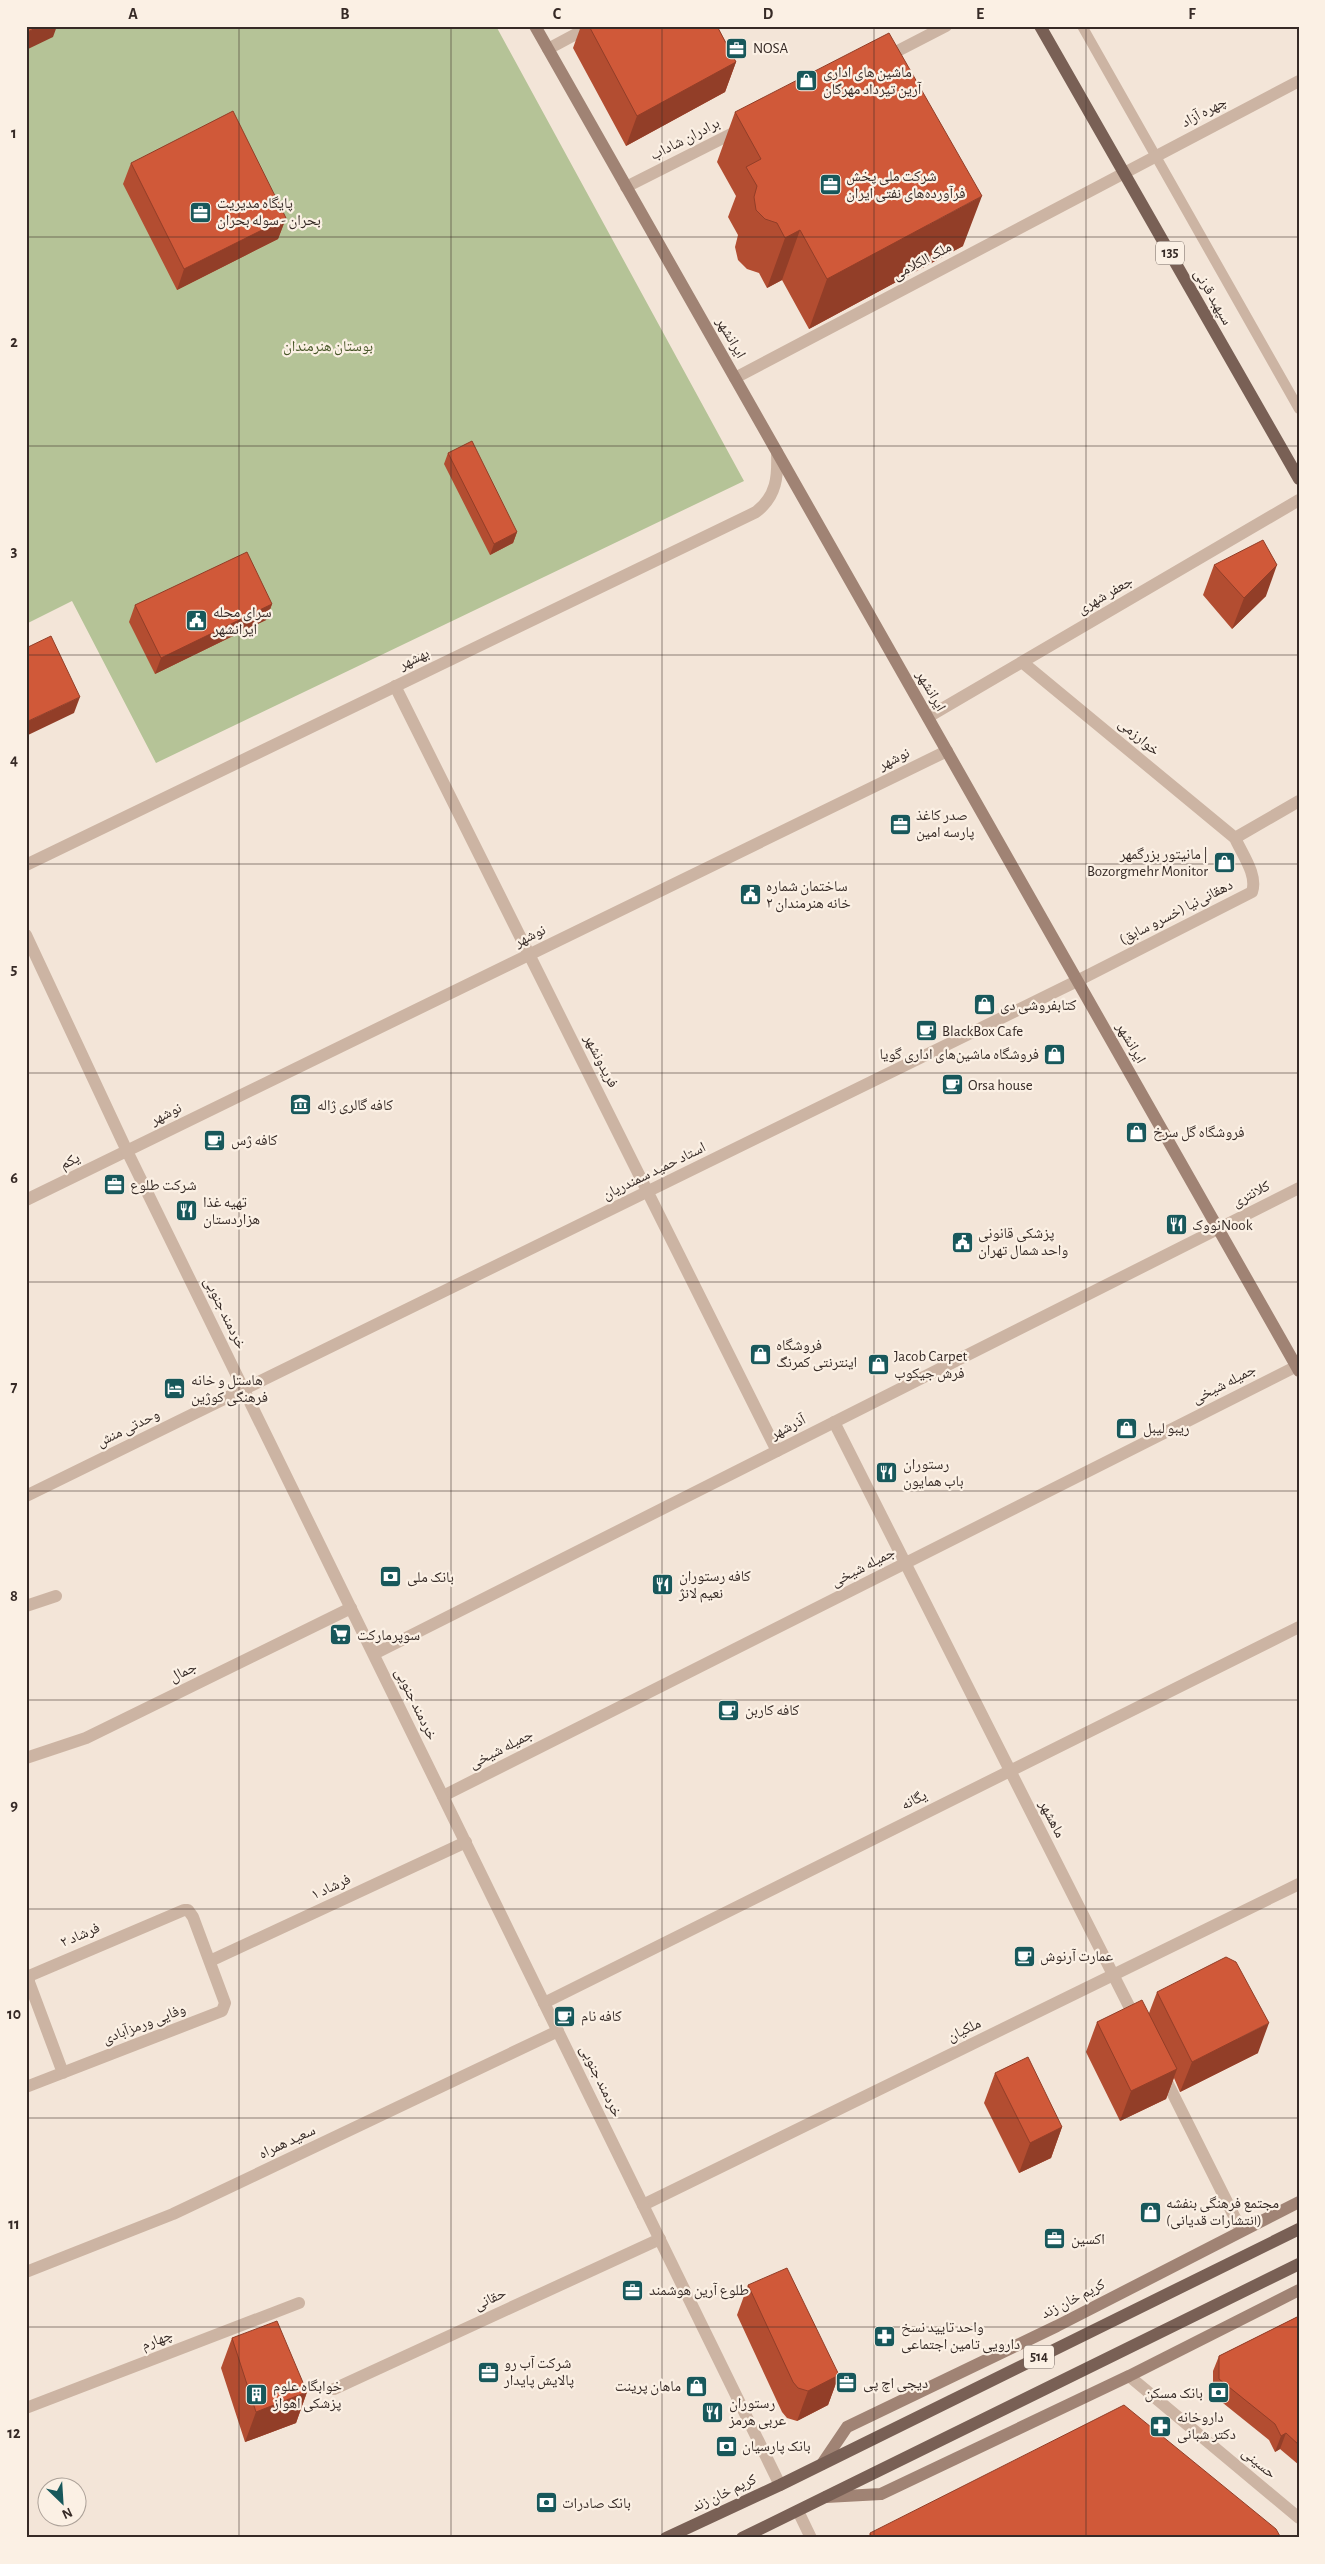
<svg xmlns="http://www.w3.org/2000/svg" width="1325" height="2564" font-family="'Alegreya Sans','Noto Naskh Arabic',sans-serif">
	<rect width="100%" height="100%" fill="#f3e5d8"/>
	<path fill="#b5c397" d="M26,26H496L744,481L156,763L72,601L26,624Z"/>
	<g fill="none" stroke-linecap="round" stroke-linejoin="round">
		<path stroke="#ccb4a3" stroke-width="10" d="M1082,26L1299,409"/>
		<path stroke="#ccb4a3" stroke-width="12" d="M548,49L591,26
			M735,378L1299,81
			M1022,662L1235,838
			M395,686L777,1451
			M928,717L1299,500
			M26,1200L947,751
			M834,1422L1136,2020
			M26,1496L1077,981L1252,892C1258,875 1242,854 1235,838L1299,801
			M26,1606L56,1596
			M26,1758L86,1738L351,1608
			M443,1796L1299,1365
			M210,1961L466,1842
			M544,2003L1299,1627
			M1163,2074L1241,2230
			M26,2087L222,2011L225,2003L193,1917L188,1910H184L29,1976V1982L63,2073
			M643,2205L1299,1884
			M26,2272L173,2214L558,2031
			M334,2389L660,2239
			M26,2408L299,2303"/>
		<path stroke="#ccb4a3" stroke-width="12" d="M884,58L946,26
			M626,187L741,129
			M26,865L756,512C777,496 778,476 777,452
			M26,935L127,1151L780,2485
			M374,1654L1299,1188
			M1129,2376L1299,2518
			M798,2511L811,2538"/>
		<path stroke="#a08374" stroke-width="12" d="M535,26L1299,1371
			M822,2464L847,2427L1057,2326L1299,2202
			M826,2497L881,2494L1129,2376L1299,2290"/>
		<path stroke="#796055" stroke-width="12" d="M1040,26L1299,479
			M666,2538L780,2485L1299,2229
			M742,2538L1299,2264"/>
	</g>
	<path fill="#b34d31" d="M581,26H717L736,62L725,92L626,146L573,48Z
		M735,112L963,246L809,329L782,280L767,288L759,273L747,269L738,260L735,247L738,235L728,217L736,196L717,162Z
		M131,163L286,218L278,239L177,290L123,184Z
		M448,453L517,532L513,543L490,555L444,464Z
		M1214,565L1266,596L1232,629L1203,595Z
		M272,604L266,620L155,674L129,622L135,605Z
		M1157,1992L1258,2053L1180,2092L1174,2078L1166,2099L1120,2121L1086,2052L1097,2022L1149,2013Z
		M995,2073L1062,2127L1051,2158L1019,2173L984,2103Z
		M748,2285L839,2375L828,2405L797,2421L787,2418L782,2412L737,2315Z
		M1299,2316V2465L1280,2449L1275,2452L1269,2440L1213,2395V2371L1219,2356Z
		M232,2338L307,2392L296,2423L245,2442L221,2368Z
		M870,2533L1281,2538H868Z"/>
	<path fill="#923e28" d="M39,26H57L53,37L26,50V33Z
		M736,62L725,92L626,146L637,116Z
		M982,196L963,246L809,329L827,279Z
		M286,218L278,239L177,290L184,269Z
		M800,230L782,280L767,288L785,238Z
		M517,532L513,543L490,555L494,544Z
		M1277,565L1266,596L1232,629L1244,598Z
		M272,604L266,620L155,674L161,658Z
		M80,697L74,713L26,736V722Z
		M1269,2023L1258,2053L1180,2092L1192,2062Z
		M1177,2069L1166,2099L1120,2121L1131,2091Z
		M1062,2127L1051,2158L1019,2173L1030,2143Z
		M839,2375L828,2405L797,2421L808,2391Z
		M307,2392L296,2423L245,2442L256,2412Z
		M1286,2433L1280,2449L1275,2452L1281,2436Z"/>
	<path fill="#d05939" stroke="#923e28" d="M26,26H39L26,33Z
		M589,26H717L736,62L637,116Z
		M889,33L982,196L827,279L800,230L785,238L777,223L765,219L756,210L754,197L757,186L746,167L761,159L735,112Z
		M233,111L286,218L184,269L131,163Z
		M472,441L517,532L494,544L448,453Z
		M1263,540L1277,565L1244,598L1214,565Z
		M247,552L272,604L161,658L135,605Z
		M51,636L80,697L26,722V648Z
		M1226,1957L1236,1962L1269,2023L1192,2062L1157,1992Z
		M1142,2000L1177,2069L1131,2091L1097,2022Z
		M1028,2057L1062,2127L1030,2143L995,2073Z
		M787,2268L839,2375L808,2391L798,2388L793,2382L748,2285Z
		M1299,2316V2445L1286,2433L1281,2436L1275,2424L1219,2379V2356Z
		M277,2321L307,2392L256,2412L232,2338Z
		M1124,2405L1276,2529L1281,2538H872L870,2533Z"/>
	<path fill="none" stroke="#362a26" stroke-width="1" stroke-opacity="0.55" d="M239,26V2538M451,26V2538M662,26V2538M874,26V2538M1086,26V2538M26,237H1299M26,446H1299M26,655H1299M26,864H1299M26,1073H1299M26,1282H1299M26,1491H1299M26,1700H1299M26,1909H1299M26,2118H1299M26,2327H1299"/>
	<defs>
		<symbol id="office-square" viewBox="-11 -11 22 22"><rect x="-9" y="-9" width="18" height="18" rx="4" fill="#18585b" stroke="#fbf0e4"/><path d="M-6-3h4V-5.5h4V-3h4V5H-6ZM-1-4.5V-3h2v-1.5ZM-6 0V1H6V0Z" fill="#fff"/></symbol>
		<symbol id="shop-square" viewBox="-11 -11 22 22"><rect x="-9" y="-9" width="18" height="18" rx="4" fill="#18585b" stroke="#fbf0e4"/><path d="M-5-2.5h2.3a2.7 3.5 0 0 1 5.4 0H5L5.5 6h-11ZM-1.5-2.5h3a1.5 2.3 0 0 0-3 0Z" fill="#fff"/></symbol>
		<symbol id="civic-square" viewBox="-11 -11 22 22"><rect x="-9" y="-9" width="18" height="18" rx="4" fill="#18585b" stroke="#fbf0e4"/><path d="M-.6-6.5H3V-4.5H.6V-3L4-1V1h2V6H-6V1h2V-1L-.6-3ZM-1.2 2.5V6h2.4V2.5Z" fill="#fff"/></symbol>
		<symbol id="cafe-square" viewBox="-11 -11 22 22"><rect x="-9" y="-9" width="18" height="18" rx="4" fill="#18585b" stroke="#fbf0e4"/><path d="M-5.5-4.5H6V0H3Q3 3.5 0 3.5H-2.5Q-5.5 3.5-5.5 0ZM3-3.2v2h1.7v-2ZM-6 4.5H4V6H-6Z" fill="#fff"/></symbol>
		<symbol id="museum-square" viewBox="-11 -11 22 22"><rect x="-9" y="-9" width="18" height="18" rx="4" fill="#18585b" stroke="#fbf0e4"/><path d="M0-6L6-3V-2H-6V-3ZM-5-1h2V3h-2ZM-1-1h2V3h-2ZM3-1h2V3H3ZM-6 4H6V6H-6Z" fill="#fff"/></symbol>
		<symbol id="restaurant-square" viewBox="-11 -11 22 22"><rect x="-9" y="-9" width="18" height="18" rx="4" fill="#18585b" stroke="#fbf0e4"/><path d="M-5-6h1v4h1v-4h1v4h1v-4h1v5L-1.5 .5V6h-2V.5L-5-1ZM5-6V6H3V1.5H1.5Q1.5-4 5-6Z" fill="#fff"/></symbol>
		<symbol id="hotel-square" viewBox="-11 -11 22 22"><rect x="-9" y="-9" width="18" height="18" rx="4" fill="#18585b" stroke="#fbf0e4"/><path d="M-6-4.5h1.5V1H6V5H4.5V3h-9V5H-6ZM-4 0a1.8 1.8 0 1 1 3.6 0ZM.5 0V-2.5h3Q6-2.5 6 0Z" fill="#fff"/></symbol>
		<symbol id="bank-square" viewBox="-11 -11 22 22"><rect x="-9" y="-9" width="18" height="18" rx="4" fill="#18585b" stroke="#fbf0e4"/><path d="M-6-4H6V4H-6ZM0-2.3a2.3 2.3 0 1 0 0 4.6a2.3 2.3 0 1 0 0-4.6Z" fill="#fff"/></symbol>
		<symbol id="supermarket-square" viewBox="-11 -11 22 22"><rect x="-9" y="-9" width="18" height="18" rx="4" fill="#18585b" stroke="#fbf0e4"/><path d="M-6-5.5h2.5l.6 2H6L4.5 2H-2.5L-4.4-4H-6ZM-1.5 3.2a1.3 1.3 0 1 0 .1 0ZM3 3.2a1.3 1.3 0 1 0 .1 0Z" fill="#fff"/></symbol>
		<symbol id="pharmacy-square" viewBox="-11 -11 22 22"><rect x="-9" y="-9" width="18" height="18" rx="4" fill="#18585b" stroke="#fbf0e4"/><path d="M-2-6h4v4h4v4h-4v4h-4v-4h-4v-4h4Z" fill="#fff"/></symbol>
		<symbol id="building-square" viewBox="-11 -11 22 22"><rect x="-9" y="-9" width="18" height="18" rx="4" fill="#18585b" stroke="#fbf0e4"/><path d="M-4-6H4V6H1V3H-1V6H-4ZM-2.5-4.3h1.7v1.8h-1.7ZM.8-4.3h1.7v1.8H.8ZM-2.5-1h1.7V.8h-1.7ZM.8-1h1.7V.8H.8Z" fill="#fff"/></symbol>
	</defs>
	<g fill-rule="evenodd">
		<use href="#office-square" x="724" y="36" width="25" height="25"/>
		<use href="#shop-square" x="794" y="68" width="25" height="25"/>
		<use href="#office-square" x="818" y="172" width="25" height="25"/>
		<use href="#office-square" x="188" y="200" width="25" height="25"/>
		<use href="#civic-square" x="184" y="608" width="25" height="25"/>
		<use href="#office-square" x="888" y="812" width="25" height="25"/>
		<use href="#shop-square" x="1212" y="850" width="25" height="25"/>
		<use href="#civic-square" x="738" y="882" width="25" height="25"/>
		<use href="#shop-square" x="972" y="992" width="25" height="25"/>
		<use href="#cafe-square" x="914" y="1018" width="25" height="25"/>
		<use href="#shop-square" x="1042" y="1042" width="25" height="25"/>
		<use href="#cafe-square" x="940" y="1072" width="25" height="25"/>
		<use href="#museum-square" x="288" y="1092" width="25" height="25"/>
		<use href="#shop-square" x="1124" y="1120" width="25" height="25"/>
		<use href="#cafe-square" x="202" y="1128" width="25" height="25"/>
		<use href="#office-square" x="102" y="1172" width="25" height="25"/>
		<use href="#restaurant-square" x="174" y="1198" width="25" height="25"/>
		<use href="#restaurant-square" x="1164" y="1212" width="25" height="25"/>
		<use href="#civic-square" x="950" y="1230" width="25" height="25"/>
		<use href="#shop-square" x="748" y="1342" width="25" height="25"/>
		<use href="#shop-square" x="866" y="1352" width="25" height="25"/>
		<use href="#hotel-square" x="162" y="1376" width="25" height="25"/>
		<use href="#shop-square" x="1114" y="1416" width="25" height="25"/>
		<use href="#restaurant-square" x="874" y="1460" width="25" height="25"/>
		<use href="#bank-square" x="378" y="1564" width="25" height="25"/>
		<use href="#restaurant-square" x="650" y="1572" width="25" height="25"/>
		<use href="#supermarket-square" x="328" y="1622" width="25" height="25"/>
		<use href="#cafe-square" x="716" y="1698" width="25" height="25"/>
		<use href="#cafe-square" x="1012" y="1944" width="25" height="25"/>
		<use href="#cafe-square" x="552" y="2004" width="25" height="25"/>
		<use href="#shop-square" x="1138" y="2200" width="25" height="25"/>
		<use href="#office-square" x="1042" y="2226" width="25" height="25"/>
		<use href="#office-square" x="620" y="2278" width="25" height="25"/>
		<use href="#pharmacy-square" x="872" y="2324" width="25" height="25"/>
		<use href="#office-square" x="476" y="2360" width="25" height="25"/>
		<use href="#office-square" x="834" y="2370" width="25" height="25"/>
		<use href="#shop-square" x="684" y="2374" width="25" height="25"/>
		<use href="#bank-square" x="1206" y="2380" width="25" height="25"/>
		<use href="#building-square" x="244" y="2382" width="25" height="25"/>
		<use href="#restaurant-square" x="700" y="2400" width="25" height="25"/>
		<use href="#pharmacy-square" x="1148" y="2414" width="25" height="25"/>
		<use href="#bank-square" x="714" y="2434" width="25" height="25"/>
		<use href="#bank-square" x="534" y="2490" width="25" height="25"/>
	</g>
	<g text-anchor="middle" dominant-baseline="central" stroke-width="4.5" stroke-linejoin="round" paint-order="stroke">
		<g fill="#fbf0e4" stroke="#71655f" stroke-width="1">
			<rect x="1156" y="241.5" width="28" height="23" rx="4"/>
			<rect x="1024" y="2345.5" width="30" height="23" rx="4"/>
		</g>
		<g font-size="14" font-weight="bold" fill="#362a26">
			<text x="1170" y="253">135</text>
			<text x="1039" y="2357">514</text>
		</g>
		<g font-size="15" fill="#362a26" stroke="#fbf0e4" text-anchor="start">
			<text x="753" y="48">NOSA</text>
			<text x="823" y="72">ماشین های اداری<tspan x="823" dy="17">آرین تیرداد مهرگان</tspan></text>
			<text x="846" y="176">شرکت ملی پخش<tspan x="846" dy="17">فرآورده‌های نفتی ایران</tspan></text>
			<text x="217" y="203">پایگاه مدیریت<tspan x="217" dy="17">بحران - سوله بحران</tspan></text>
			<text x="213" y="612">سرای محله<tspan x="213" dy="17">ایرانشهر</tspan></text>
			<text x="916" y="815">صدر کاغذ<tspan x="916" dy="17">پارسه امین</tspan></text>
			<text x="1208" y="854" text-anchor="end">مانیتور بزرگمهر |<tspan x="1208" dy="17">Bozorgmehr Monitor</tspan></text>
			<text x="766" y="886">ساختمان شماره<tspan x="766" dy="17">۲ خانه هنرمندان</tspan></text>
			<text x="1000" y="1005">کتابفروشی دی</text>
			<text x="942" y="1031">BlackBox Cafe</text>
			<text x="1039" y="1054" text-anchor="end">فروشگاه ماشین‌های اداری گویا</text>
			<text x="968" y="1085">Orsa house</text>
			<text x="317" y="1105">کافه گالری ژاله</text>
			<text x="1153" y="1132">فروشگاه گل سرخ</text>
			<text x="231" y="1140">کافه ژس</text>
			<text x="130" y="1185">شرکت طلوع</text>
			<text x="203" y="1202">تهیه غذا<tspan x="203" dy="17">هزاردستان</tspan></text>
			<text x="1192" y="1225">نووکNook</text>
			<text x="978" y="1233">پزشکی قانونی<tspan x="978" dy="17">واحد شمال تهران</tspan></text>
			<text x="776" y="1345">فروشگاه<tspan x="776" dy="17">اینترنتی کمرنگ</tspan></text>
			<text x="894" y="1356">Jacob Carpet<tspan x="894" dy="17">فرش جیکوب</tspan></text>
			<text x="191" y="1380">هاستل و خانه<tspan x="191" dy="17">فرهنگی کوژین</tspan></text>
			<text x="1143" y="1428">ریبو لیبل</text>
			<text x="903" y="1464">رستوران<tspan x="903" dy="17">باب همایون</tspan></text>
			<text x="679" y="1576">کافه رستوران<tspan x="679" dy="17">نعیم لانژ</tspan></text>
			<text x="407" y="1577">بانک ملی</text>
			<text x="357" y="1635">سوپرمارکت</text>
			<text x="745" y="1710">کافه کاربن</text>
			<text x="1040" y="1956">عمارت آرنوش</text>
			<text x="581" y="2016">کافه نام</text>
			<text x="1166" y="2203">مجتمع فرهنگی بنفشه<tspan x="1166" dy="17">(انتشارات قدیانی)</tspan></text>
			<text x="1071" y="2239">اكسين</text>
			<text x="649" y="2290">طلوع آرین هوشمند</text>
			<text x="901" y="2327">واحد تایید نسخ<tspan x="901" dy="17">دارویی تامین اجتماعی</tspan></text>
			<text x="504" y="2363">شرکت آب رو<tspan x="504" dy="17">پالایش پایدار</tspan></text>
			<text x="863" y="2383">دیجی اچ پی</text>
			<text x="273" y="2386">خوابگاه علوم<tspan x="273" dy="17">پزشکی اهواز</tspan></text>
			<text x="681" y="2386" text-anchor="end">ماهان پرینت</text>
			<text x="1203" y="2393" text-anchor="end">بانک مسکن</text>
			<text x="729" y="2403">رستوران<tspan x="729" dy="17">عربی هرمز</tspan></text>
			<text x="1177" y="2417">داروخانه<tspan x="1177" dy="17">دکتر شبانی</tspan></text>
			<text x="742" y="2446">بانک پارسیان</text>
			<text x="562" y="2503">بانک صادرات</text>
		</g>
		<g font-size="15" fill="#362a26" stroke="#fbf0e4">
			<text transform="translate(1204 112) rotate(-28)">چهره آزاد</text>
			<text transform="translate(685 139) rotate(-27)">برادران شاداب</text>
			<text transform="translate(922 261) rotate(-28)">ملک الکلامی</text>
			<text transform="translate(1213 297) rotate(60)">سپهبد قرنی</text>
			<text transform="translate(731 338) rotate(60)">ایرانشهر</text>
			<text transform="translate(1105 595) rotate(-30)">جعفر شهری</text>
			<text transform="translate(414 659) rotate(-26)">بهشهر</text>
			<text transform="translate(931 691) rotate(60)">ایرانشهر</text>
			<text transform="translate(1139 737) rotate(40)">خوارزمی</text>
			<text transform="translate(894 759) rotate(-26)">نوشهر</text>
			<text transform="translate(1176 912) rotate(-27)">دهقانی‌نیا (خسرو سابق)</text>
			<text transform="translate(530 936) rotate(-26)">نوشهر</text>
			<text transform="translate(1131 1043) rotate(60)">ایرانشهر</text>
			<text transform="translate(601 1061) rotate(63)">فریدونشهر</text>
			<text transform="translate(166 1114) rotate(-26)">نوشهر</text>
			<text transform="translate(70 1161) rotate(-26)">یکم</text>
			<text transform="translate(654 1171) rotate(-26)">استاد حمید سمندریان</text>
			<text transform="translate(1251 1194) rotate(-27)">کلانتری</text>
			<text transform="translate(225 1313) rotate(64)">خردمند جنوبی</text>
			<text transform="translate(1224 1384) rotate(-27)">جمیله شیخی</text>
			<text transform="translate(788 1427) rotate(-27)">آذرشهر</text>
			<text transform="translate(128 1428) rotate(-26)">وحدتی منش</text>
			<text transform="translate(863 1567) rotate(-27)">جمیله شیخی</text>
			<text transform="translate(183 1672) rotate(-26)">جمال</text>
			<text transform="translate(416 1704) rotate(64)">خردمند جنوبی</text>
			<text transform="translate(501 1749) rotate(-27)">جمیله شیخی</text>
			<text transform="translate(914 1800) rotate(-26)">یگانه</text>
			<text transform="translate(1052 1819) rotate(63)">ماهشهر</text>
			<text transform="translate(331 1887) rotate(-25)">فرشاد ۱</text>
			<text transform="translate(80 1935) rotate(-23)">فرشاد ۲</text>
			<text transform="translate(144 2024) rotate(-21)">وفایی ورمزآبادی</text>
			<text transform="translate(964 2030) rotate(-26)">ملکیان</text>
			<text transform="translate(601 2081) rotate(64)">خردمند جنوبی</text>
			<text transform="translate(287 2142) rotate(-25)">سعید همراه</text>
			<text transform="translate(490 2299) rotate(-25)">حقانی</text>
			<text transform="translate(1073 2299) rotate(-27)">کریم خان زند</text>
			<text transform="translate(157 2340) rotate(-21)">چهارم</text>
			<text transform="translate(1259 2463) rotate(40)">حسینی</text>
			<text transform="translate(724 2493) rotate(-25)">کریم خان زند</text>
		</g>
		<g font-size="15" fill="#475627" stroke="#fbf0e4">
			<text x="328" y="346">بوستان هنرمندان</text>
		</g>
	</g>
	<rect width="1325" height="2564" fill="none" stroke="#fbf0e4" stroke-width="55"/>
	<g transform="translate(62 2502) rotate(155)"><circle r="24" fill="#fbf0e4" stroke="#aca198"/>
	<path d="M0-4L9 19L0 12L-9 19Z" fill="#18585b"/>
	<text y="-8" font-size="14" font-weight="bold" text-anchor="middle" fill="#362a26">N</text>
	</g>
	<rect x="28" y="28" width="1270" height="2508" fill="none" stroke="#362a26" stroke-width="2"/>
	<g font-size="16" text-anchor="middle" font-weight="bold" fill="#362a26">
		<text x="133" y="19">A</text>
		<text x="345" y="19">B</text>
		<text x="557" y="19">C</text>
		<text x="768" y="19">D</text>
		<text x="980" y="19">E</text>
		<text x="1192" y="19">F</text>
		<text x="14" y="138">1</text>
		<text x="14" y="347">2</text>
		<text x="14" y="556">3</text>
		<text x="14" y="765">4</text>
		<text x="14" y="974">5</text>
		<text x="14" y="1183">6</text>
		<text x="14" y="1392">7</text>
		<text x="14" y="1601">8</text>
		<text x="14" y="1810">9</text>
		<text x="14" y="2019">10</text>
		<text x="14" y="2229">11</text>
		<text x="14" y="2438">12</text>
	</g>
</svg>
